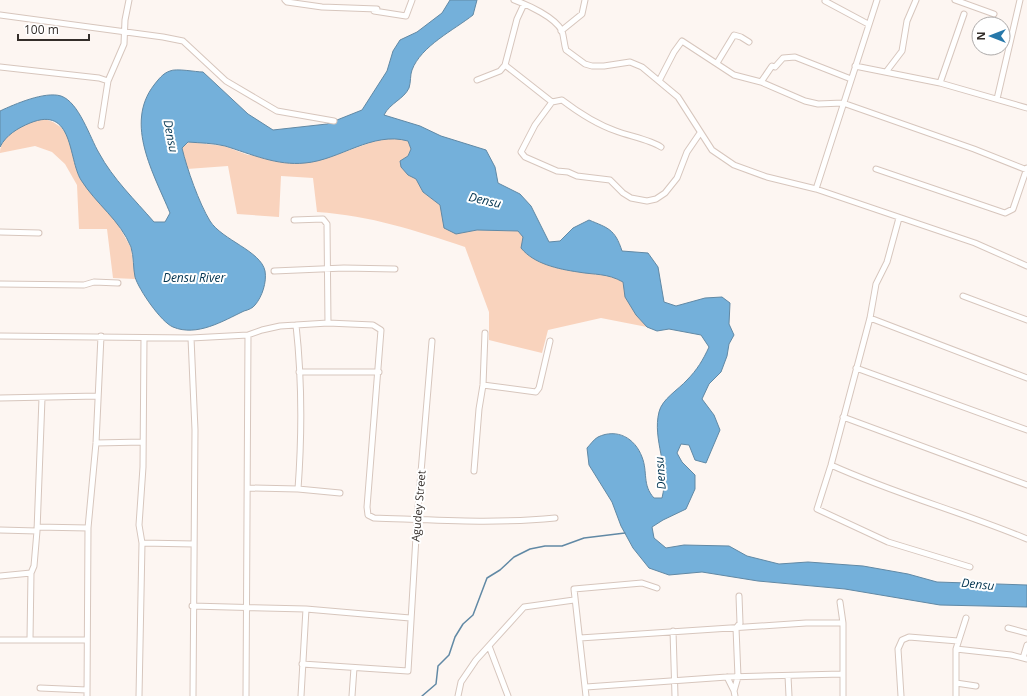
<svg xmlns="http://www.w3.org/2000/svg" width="1027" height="696" font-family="'Open Sans',sans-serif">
	<rect width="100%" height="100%" fill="#fdf6f2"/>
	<path fill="#f9d3bd" d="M42,118L53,122L62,128L70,141L80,179L116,221L131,248L135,279L113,278L107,229H79L77,185L65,164L52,152L35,146L0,153C0,133 26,125 42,118Z
		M395,137L408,141L411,148L408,156L400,161L408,175L416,179L423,192L440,205L442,214L456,234L477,230L518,231L523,237L577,272L612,276L623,282C626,302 633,312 647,327L601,318L548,330L542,353L489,340V312L465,247C414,230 372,216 317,212L313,178L281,176L279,217L237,214L228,166L187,169L182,148L189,142L224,146L248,155L328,158L372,142Z"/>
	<path fill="#74b0da" stroke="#6189a5" d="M450,0H477L473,15C454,30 421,46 412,70C410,75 411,82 409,88C404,99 390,103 384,115L420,126L441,136L486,150L495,167L498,183L520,194L531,206L549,242L560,241L573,228L589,220C608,228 615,229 622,251L648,253L658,267L664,302L676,306L705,298L722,297L730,303L729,324L734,335L729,344L727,356L721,372L709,384L702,399L714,415L720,430L706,463L695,460L689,445L681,444L677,453L682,462L695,475V489L686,509L663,520L652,527L654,538L666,548L684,545L729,546L747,556L779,564L808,562L863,566L908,574L937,582L1027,585V607L940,605L845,589L758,581L702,572L669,575L649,568L633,548L621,526L612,502L589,465L587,448C590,445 594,439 598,437C617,428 635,438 642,457C648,472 642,485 654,498H662C670,467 652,440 659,412C662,399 678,390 687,380C697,370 703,360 709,347L701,335L669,329L657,331L647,327L636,315L625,297L623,282C607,273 595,275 578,272C558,269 534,264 521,248L523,237L518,231L477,230L456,234L444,228L440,205L423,192L416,179L408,175L401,167L400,161L408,156L411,149L408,141C372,131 340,160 305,163C277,166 251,154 225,146C213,143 200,143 188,142L182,148C187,169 199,203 210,221C222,240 261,251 265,271C267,282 262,297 255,305C253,308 248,310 244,311C223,321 197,337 173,327C161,322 139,290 135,277C133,268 134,257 131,247C120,220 96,204 81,180C68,159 74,105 30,123C18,128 6,135 0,147V111C15,104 45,91 61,96C79,102 90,138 99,153C113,179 135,200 154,222H165L170,213C154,174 124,124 154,85C158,80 163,73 170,71C176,68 196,72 203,72L248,114L273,130L327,124L362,110L387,71L393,51L400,40L417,32L442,13Z"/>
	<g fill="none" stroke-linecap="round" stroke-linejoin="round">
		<path stroke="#6189a5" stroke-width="1.5" d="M422,696L436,684L438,666L449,655L455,637L463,624L473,615L487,578L500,570L514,557L530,549L545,546H562L584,538L625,533"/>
		<defs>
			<path id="minor" d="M285,0L287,2L322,7L377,9
				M514,0C528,5 555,17 562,31C564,37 564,44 566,50L585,64L592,66H604L630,62L642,67L678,97L712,150L734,165L767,177L816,189L975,243L1027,266
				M955,0L994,14
				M825,1L868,24
				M374,11L406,16L412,0
				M0,15L163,37L183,41L226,81L277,111L334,121
				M561,31L582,14L585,0
				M717,63L734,35L741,37L749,42
				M505,65L552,102
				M855,66L940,83L1027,108
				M0,67L99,78L108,81
				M886,72L902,51L907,21L916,0
				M477,80L500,71L505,65L517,19L524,4
				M659,81L674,52L682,41L734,75L761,82L805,101L818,104L843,103L974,149L1027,170
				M761,82L772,66L775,67L783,58L795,57L851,79
				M940,83L964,14
				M997,99L1020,0
				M101,126L108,81L124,44L125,20L129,0
				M661,147C651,140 629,136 616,131C596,124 579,113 562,100L552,102L535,125L521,152L525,157L557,171L568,172L577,176L610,180L623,193L631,198L647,201L656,199L665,193L677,178L687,152L700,133
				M876,169L1005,213L1013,209L1027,168
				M816,189L877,0
				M899,218L887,262L876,284L870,318L831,465L817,509L888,542L970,567
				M294,220L323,219L327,224L328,323
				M0,232L39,233
				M274,271L344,268L395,269
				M0,284L84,285L94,282L118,283
				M963,296L1027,320
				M870,318L1027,378
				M296,325C302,379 302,435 298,489
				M0,336L191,338L248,335L262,330L280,326L328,323L373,325L381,330L367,507L368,515L374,518C434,520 495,524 555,518
				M191,338L195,430L193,696
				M856,368L1027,430
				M299,372H379
				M483,385L536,392L539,388L550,341
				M0,398L98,396
				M843,417L1027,485
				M96,443L143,442
				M831,465C895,494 962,512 1027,539
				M474,471L479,409L483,385L485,333
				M248,488L298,489L340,493
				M37,527L88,528
				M0,530L37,531
				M142,543L194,544
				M0,576L31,573
				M840,602L843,623
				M192,606L306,609L410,618
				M966,618L956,649L1011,655L1027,659
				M1008,628L1027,633
				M673,631L675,696
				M580,638L806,623H843V696
				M30,639L31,573L34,566L37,531L42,398
				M0,640H87
				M489,646L508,696
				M956,649V696
				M1023,658L1027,645
				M302,664L408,671L417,520L432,341
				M788,676L789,696
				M727,677L734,691L735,696
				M956,683L976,686
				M586,687L727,677L842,674
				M40,688L87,690
				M734,691L738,677L736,628L740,623L739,596
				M87,696L88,528L96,443L101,336
				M139,696L142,543L139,525L143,467L144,338
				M246,696L248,335
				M301,696L306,609
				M352,696L354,668
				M458,696L461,682L476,660L524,607L574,600
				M586,696L574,589L642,583L657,588
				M901,696L898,649L902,640L909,637L958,641"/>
		</defs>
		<use href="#minor" stroke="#d7c6bd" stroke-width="7"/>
		<use href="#minor" stroke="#fff" stroke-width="5"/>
	</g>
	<g text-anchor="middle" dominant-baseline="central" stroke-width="4" stroke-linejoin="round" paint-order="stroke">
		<g font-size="11" fill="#342e2a" stroke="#fff">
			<text transform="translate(418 506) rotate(-85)">Agudey Street</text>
		</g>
		<g font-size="12" font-style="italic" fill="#01334f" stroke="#fff">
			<text transform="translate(171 136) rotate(79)">Densu</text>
			<text transform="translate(485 200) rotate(13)">Densu</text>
			<text x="194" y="277">Densu River</text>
			<text transform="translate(660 473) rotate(-94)">Densu</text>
			<text transform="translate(978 584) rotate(6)">Densu</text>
		</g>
	</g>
	<g transform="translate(991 36) rotate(270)"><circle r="19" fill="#ffffff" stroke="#aeabaa"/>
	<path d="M0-3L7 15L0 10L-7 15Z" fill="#2778aa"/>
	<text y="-6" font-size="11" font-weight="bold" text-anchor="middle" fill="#342e2a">N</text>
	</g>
	<path d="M18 34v6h71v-6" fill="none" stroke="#342e2a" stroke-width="2"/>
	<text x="24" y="34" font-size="12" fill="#342e2a" stroke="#ffffff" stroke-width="3" paint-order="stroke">100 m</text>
</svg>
